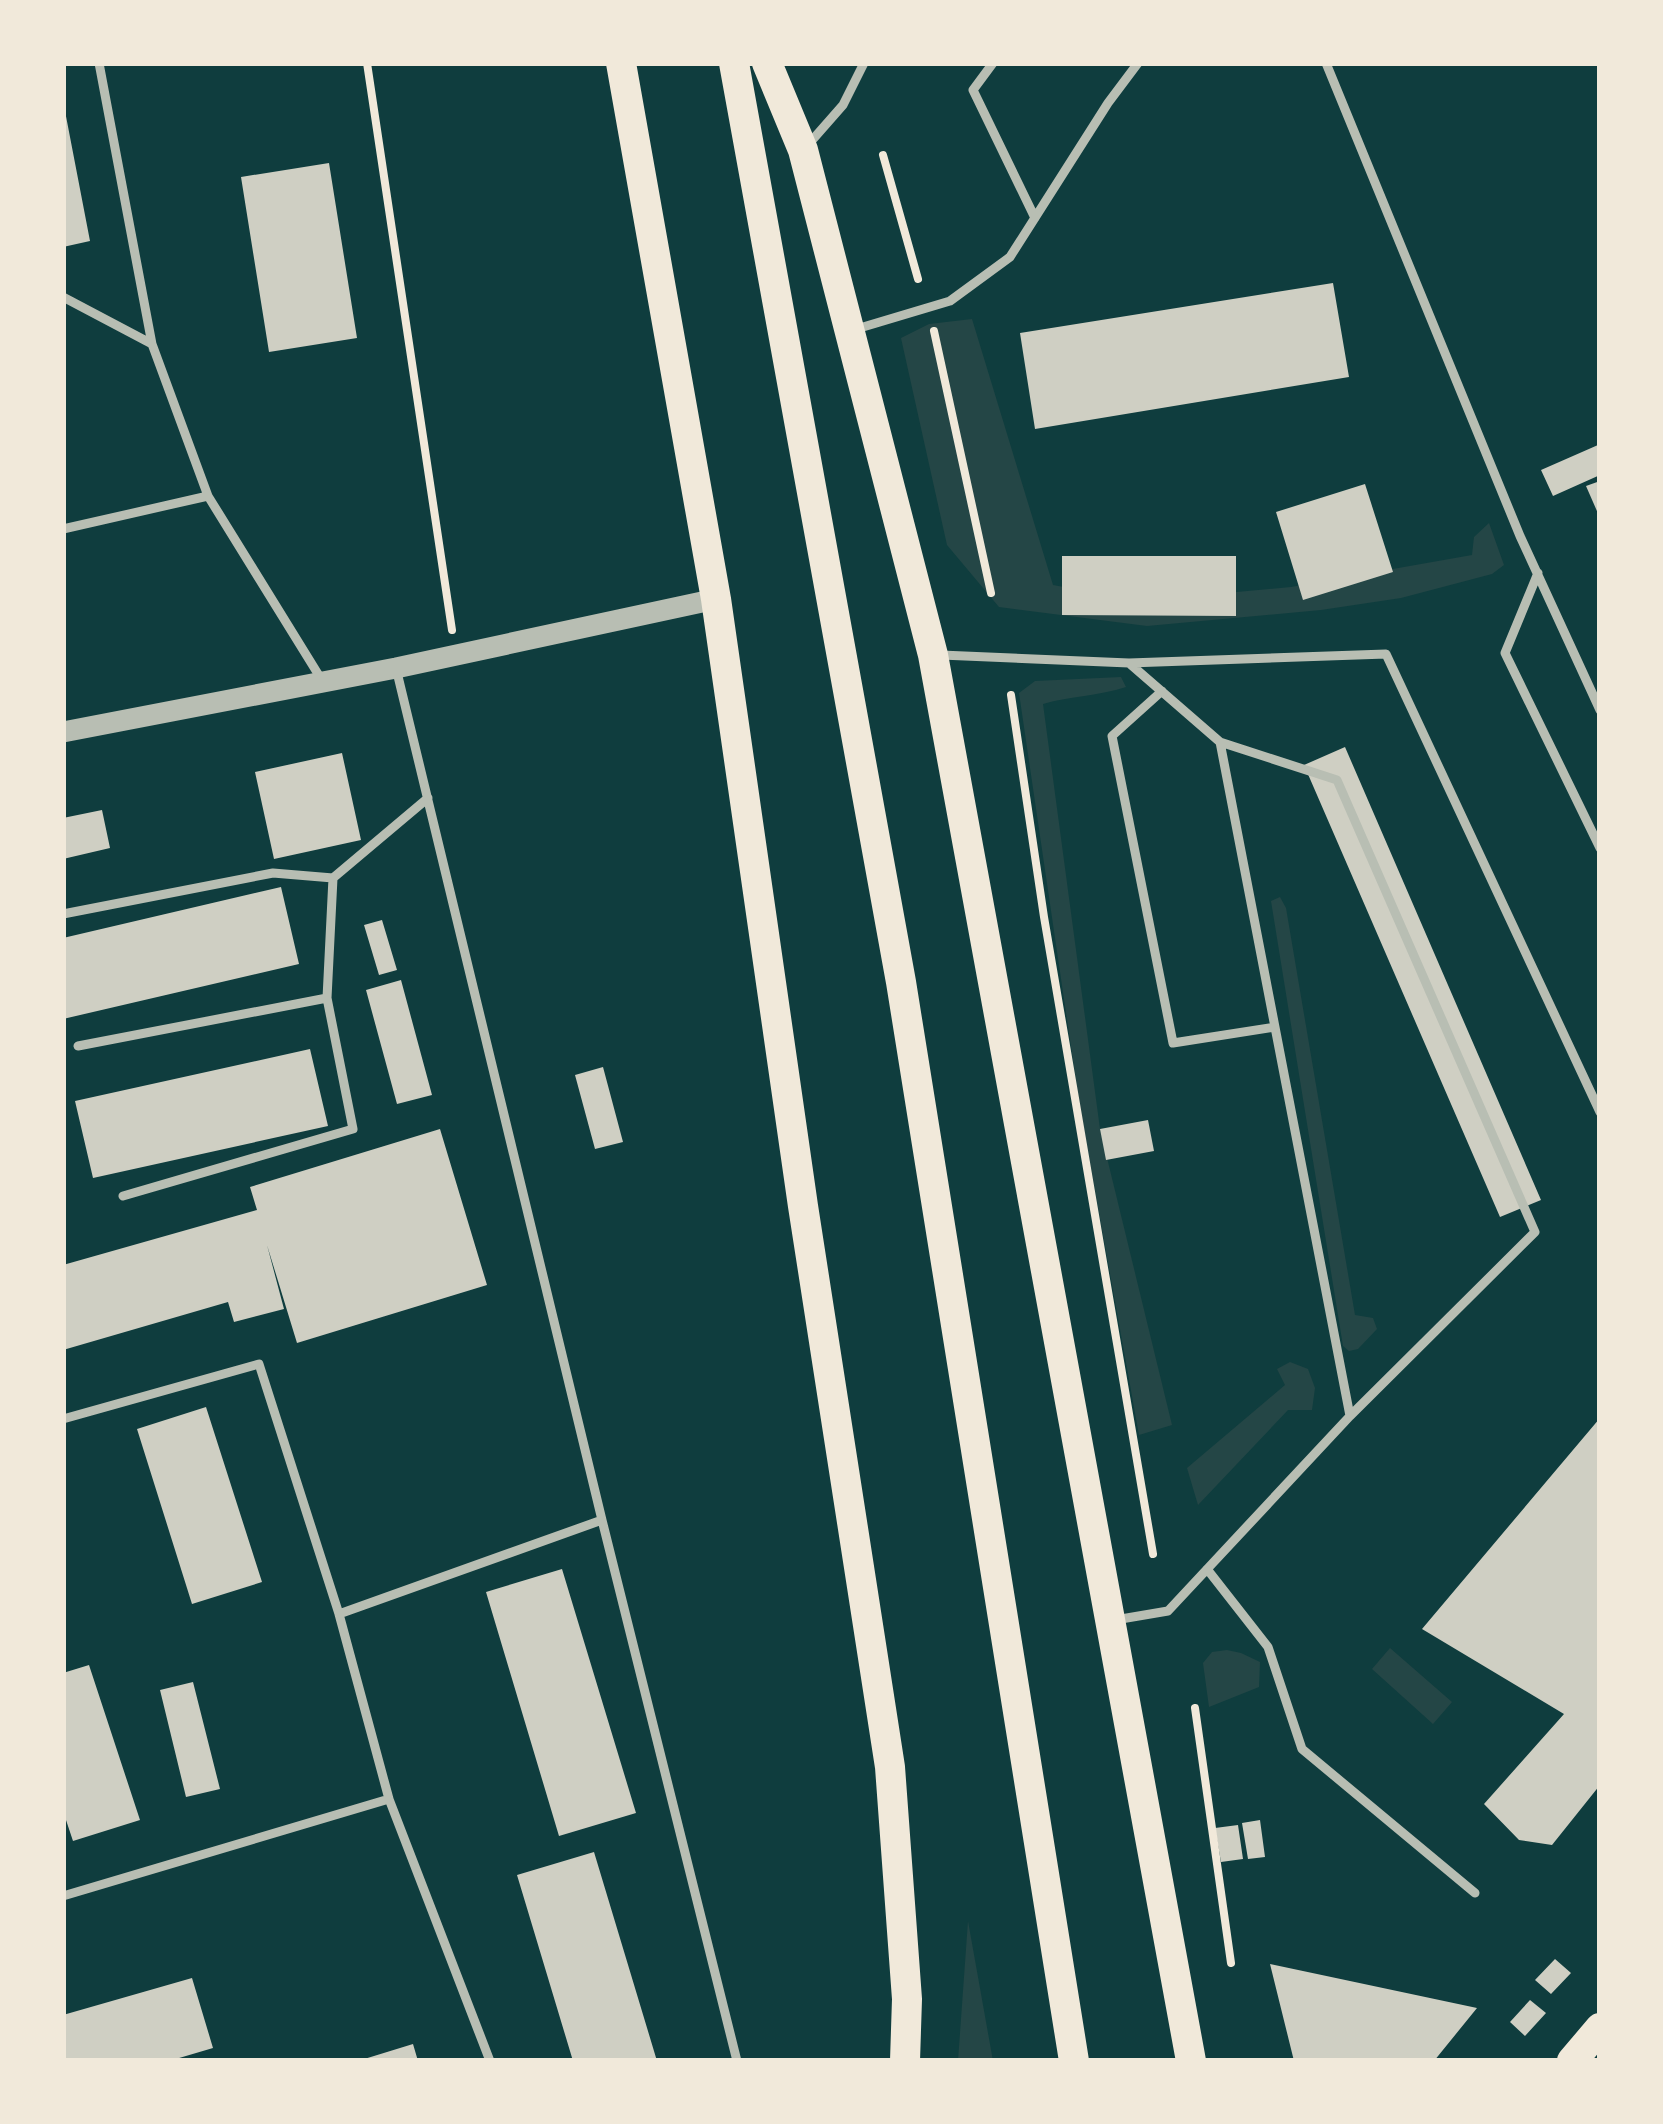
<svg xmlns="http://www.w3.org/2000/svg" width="1663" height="2124" font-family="'Roboto Condensed',sans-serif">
	<rect width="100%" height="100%" fill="#0f3d3e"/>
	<path fill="#244646" d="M972,319L1053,585L1139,601L1291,587L1472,555L1474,537L1489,523L1504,565L1492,574L1401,598L1321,610L1147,626L999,607L947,545L901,338L929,324Z
		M1121,677L1126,687C1099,696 1070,696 1043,704L1100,1129L1172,1425L1139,1435L1079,1101L1019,693L1035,681Z
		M1280,897L1286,908L1355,1315L1373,1318L1377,1329L1358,1349L1349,1351L1343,1346L1271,901Z
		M1290,1362L1308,1369L1315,1388L1312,1410H1288L1198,1505L1187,1468L1285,1385L1277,1369Z
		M1390,1648L1452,1702L1433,1724L1372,1669Z
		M1227,1650L1241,1653L1260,1662L1259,1687L1209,1707L1203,1663L1212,1652Z
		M968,1921L993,2061H958Z"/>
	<path fill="#cfcfc3" d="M63,111H65L90,241L63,247Z
		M329,163L357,338L269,352L241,177Z
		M1333,283L1349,377L1035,429L1020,333Z
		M1598,445L1600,475L1553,496L1541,470Z
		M1600,481V518L1586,486Z
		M1365,484L1393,572L1303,600L1276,512Z
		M1062,556H1236V616L1062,615Z
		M1345,747L1541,1200L1500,1217L1304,765Z
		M342,753L361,840L274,859L255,772Z
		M102,810L110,848L63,859V818Z
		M281,887L299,964L63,1019V938Z
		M382,920L397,970L379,975L364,925Z
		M401,980L432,1095L397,1104L366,990Z
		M310,1049L328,1126L93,1178L75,1101Z
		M603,1067L623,1142L595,1149L575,1075Z
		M1148,1120L1154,1151L1106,1160L1100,1129Z
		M440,1129L487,1285L297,1343L267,1245L284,1309L234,1322L228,1302L63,1350V1265L257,1210L250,1187Z
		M206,1407L262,1582L192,1604L137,1429Z
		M1600,1418V1785L1552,1845L1519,1840L1484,1804L1564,1714L1422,1629Z
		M562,1569L636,1813L559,1836L486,1592Z
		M89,1665L140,1820L73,1841L63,1811V1673Z
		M193,1682L220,1789L186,1797L160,1690Z
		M1260,1820L1265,1857L1248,1859L1242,1823Z
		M1238,1825L1243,1859L1221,1862L1215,1828Z
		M594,1852L657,2061H573L517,1875Z
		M1555,1959L1571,1973L1551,1994L1535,1980Z
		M1270,1964L1477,2008L1434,2061H1294Z
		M192,1978L213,2048L169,2061H63V2015Z
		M1530,2000L1546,2013L1525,2036L1510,2022Z
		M413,2044L418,2061H361V2060Z"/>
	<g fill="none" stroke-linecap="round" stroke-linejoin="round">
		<path stroke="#f1e9da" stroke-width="8" d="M367,63L452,630
			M883,155L918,279
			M934,331L991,593
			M1011,695L1044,917L1153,1554
			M1195,1708L1231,1963"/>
		<path stroke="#b8beb3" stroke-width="9" d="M99,63L152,344L208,496L323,682
			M993,63L973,90L1035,218
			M1326,63L1520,536L1600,710
			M807,146L843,105L864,63
			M63,297L152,344
			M853,330L950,301L1010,257L1108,103L1138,63
			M63,529L208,496
			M1538,573L1505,653L1600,848
			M941,655L1129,663L1220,742L1337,780L1535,1232L1350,1416L1168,1611L1115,1620
			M1129,663L1386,654L1600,1112
			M396,668L602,1520L737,2061
			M1162,691L1112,736L1173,1043L1275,1027
			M1220,742L1350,1416
			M63,914L273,873L333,878
			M78,1046L327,998
			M123,1196L353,1129L327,998L333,878L428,798
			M63,1419L259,1364L339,1614
			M1207,1569L1268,1647L1302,1749L1475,1893
			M389,1799L490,2061
			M63,1896L389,1799L339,1614L602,1520"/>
		<path stroke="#b8beb3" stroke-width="21" d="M63,732L396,668L716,599"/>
		<path stroke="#f1e9da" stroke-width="30" d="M621,63L716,599L803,1206L890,1767L907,1999L905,2061
			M734,63L901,982L1074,2061
			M767,63L803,150L933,655L1191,2061
			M1572,2061L1600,2028"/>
	</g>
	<rect width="1663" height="2124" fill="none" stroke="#f1e9da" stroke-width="132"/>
</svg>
